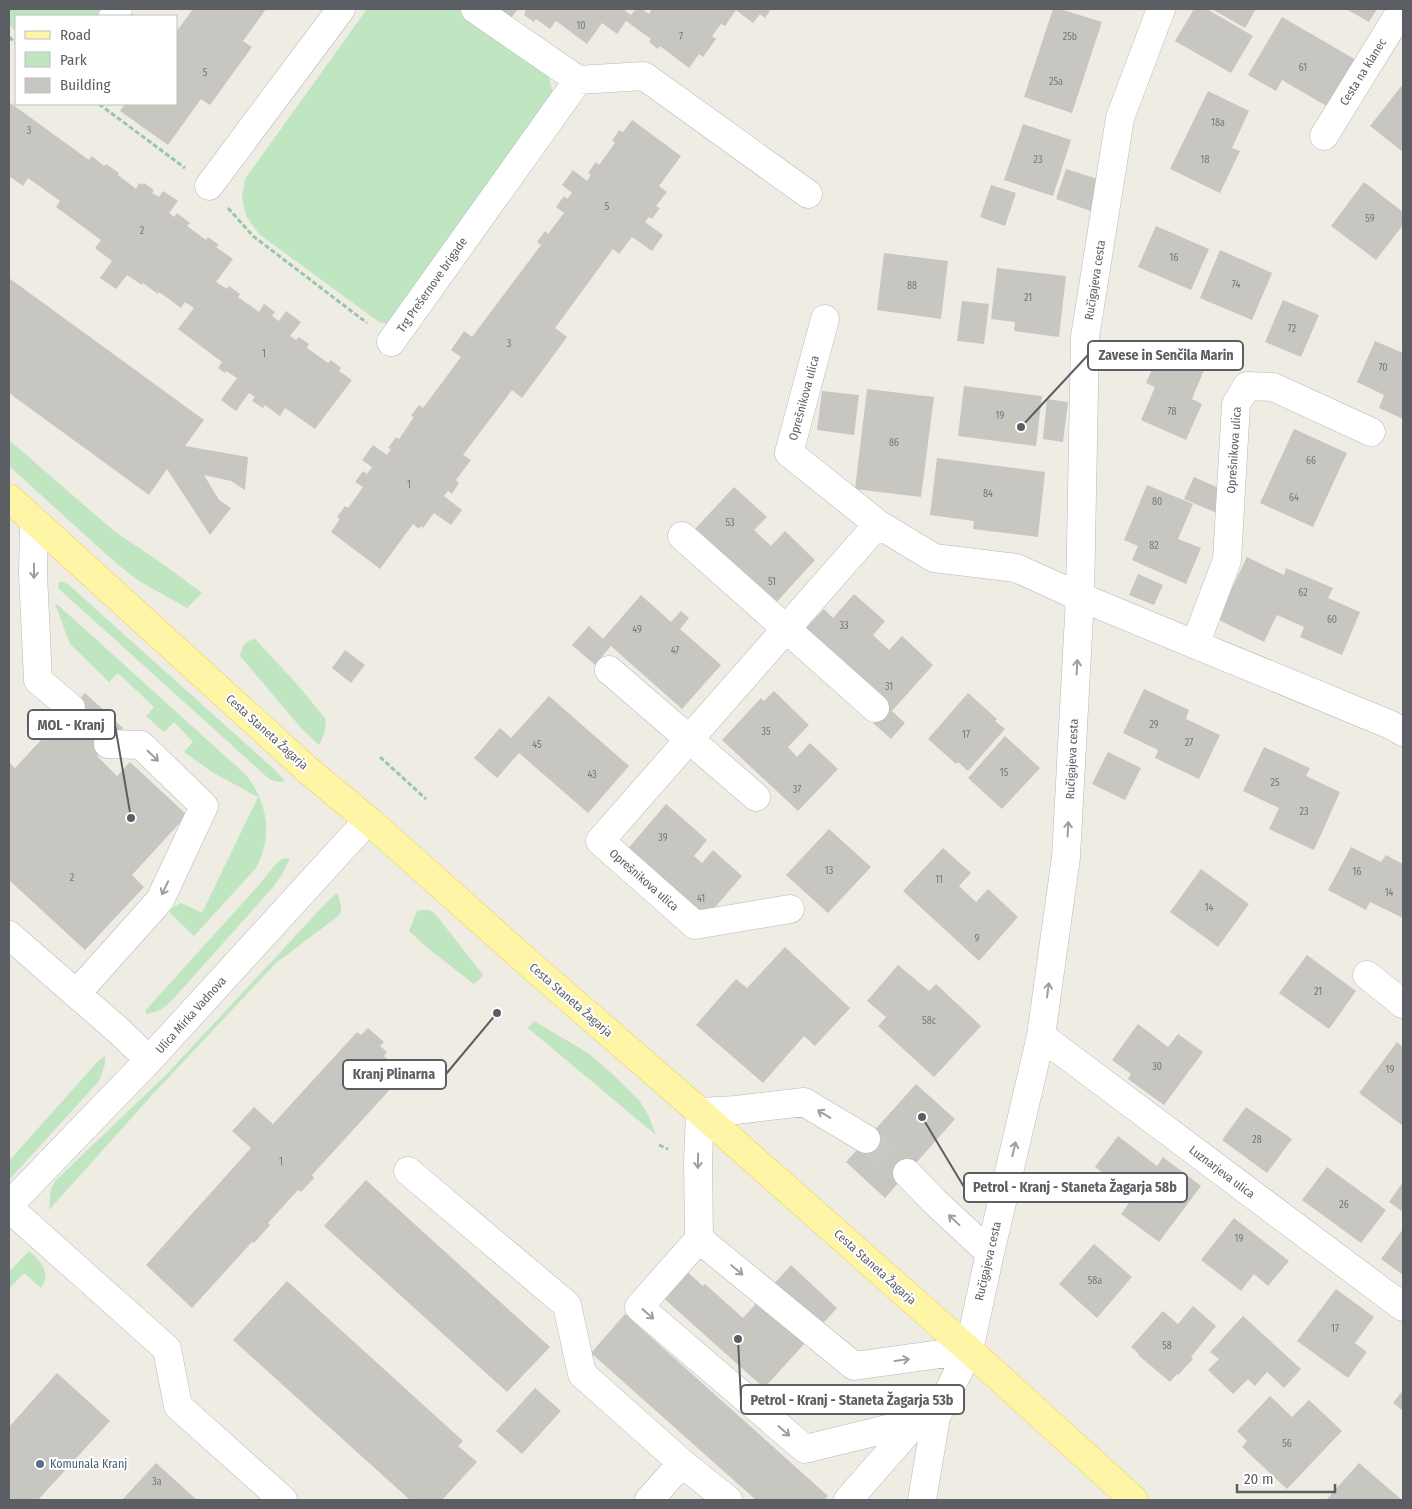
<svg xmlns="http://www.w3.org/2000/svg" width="1412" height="1509" font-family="'Fira Sans Condensed',sans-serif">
	<rect width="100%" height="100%" fill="#eeece3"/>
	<path fill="#bfe5c1" d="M9,9H110L104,16H16V31L9,25Z
		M367,9H460L540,66L548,75L554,96L390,324L379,322L259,234L246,216L242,197L245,179Z
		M9,440L114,531L160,562L202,593L187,608L139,581L117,564L9,466Z
		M59,582H63L69,585L275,770L285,781C278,782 273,782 267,777L58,588Z
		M55,604L58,605L246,775C268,804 273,835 256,868L194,936L171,914L170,911L175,906L181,903L202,913L258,797L212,772L184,752L193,742L174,722L164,732L146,716L154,707L118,673L109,682L70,644Z
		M255,639L295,682L325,718C327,728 324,736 319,745L302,729L240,656C242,647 244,641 255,639Z
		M290,858L284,871L274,886L174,998C166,1007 159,1012 146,1014L145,1011L154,1001L258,886L276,864L282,859Z
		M337,893L341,905V912L337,917L276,963L152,1095L49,1210L51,1189L55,1181L166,1075L326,903Z
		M422,910H430L437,916L483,975L480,979L474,984L430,950L409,931L417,911Z
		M534,1021L588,1053L610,1072L639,1100L648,1115L656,1135L528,1028Z
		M105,1056V1064L99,1081L9,1180V1161L99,1060Z
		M29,1251C40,1260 52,1273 41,1288L24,1273L9,1289V1272Z"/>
	<path fill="#c8c6c0" d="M193,9H266L243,41L252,47L210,105L201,99L168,145L120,111L125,104H176V32Z
		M494,9H518L508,22Z
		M522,9H623L631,15L636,9H642L649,14L652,9H766L770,11L765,18L760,14L753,23L736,10L725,26L721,24L712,36L716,39L703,57L699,54L689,68L660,46L658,49L649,42L651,39L626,21L617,34L602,23L587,44L556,21L550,29L536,19L534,22L524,15L526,11Z
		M1053,9H1060L1102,22L1072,113L1024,97Z
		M1194,9H1207L1253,36L1231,73L1175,41Z
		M1212,9H1256L1245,28Z
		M1346,9H1377L1369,22Z
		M1282,17L1358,61L1330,108L1282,80L1276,91L1248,75Z
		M1403,84V152L1370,126Z
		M1208,91L1249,111L1232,148L1240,151L1220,193L1170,169Z
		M9,102L89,160L92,156L104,166L106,164L119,173L118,175L136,189L139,183L142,185L144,183L154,190L152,193L159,197L163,191L178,201L169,213L174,217L177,213L190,223L187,226L206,240L208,237L219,245L216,247L233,259L216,282L227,289L229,286L240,294L238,297L259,312L264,304L275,312L272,316L279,321L286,311L301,322L290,336L296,340L299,337L309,344L307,348L328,363L331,360L341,368L339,371L352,380L315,429L285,408L280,416L265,405L263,408L252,401L255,397L249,393L236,411L221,400L237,378L226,371L225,373L218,368L222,362L178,329L194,308L185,302L181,308L159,292L158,294L143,283L142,285L127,275L116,289L100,278L112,261L95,248L101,240L56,207L60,201L28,178L23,186L9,176Z
		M632,120L681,156L659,186L667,192L656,206L660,208L652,219L649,217L645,222L663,235L652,251L632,237L619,254L613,249L555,328L567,337L522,398L512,390L463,455L471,460L456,480L459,483L452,494L448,491L444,496L462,510L451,525L434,513L423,528L421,526L419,529L413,524L380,569L331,532L340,519L337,517L345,506L348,508L363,487L355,482L363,471L367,474L372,467L362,460L373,445L387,455L391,449L388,448L396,437L399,439L414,417L411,416L419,405L423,408L461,357L451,350L464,331L472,337L541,245L537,242L545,231L548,234L564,213L556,207L564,196L567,199L572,193L562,185L573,170L587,181L591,175L588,173L596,162L599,165L615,143L612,141L619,130L623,132Z
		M1023,124L1071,140L1053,196L1004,180Z
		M1066,169L1101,180L1091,211L1056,199Z
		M1364,182L1403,212V225L1376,260L1331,226Z
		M991,185L1016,193L1005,226L980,217Z
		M1156,226L1209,249L1191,290L1138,267Z
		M1220,250L1272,273L1252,320L1200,298Z
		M884,253L948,261L941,319L877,310Z
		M997,268L1066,276L1059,337L1014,331L1015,322L991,319Z
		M9,278L204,420L185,446L248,457L245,490L231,481L204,475L219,500L231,508L210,535L167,469L149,495L9,393Z
		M1283,300L1319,315L1301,357L1265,342Z
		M962,301L989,304L984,344L957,341Z
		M1375,341L1403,353V419L1379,408L1384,395L1357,382Z
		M1164,342L1208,360L1192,399L1202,404L1186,440L1141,420L1155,387L1146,383Z
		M964,386L1042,396L1036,446L958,436Z
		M867,389L934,397L921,497L855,489Z
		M822,391L859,395L854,435L817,430Z
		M1047,399L1068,402L1063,442L1043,439Z
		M1294,429L1347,453L1313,527L1260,503Z
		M937,458L1045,472L1038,537L973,529L974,521L930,515Z
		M1194,477L1228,492L1219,514L1184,499Z
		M1147,485L1193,504L1178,539L1201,548L1186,584L1132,560L1138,546L1124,540Z
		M734,487L767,517L754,530L771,546L785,531L815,560L774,605L694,530Z
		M1247,557L1284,575L1286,568L1333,588L1328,598L1360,612L1342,655L1300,637L1304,627L1277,615L1264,642L1217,619Z
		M1138,574L1163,585L1154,605L1129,595Z
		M854,594L885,621L873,635L889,650L902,636L933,665L892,711L905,723L891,739L873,723L888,707L803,631L824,609L833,618Z
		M641,595L671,622L681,611L689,618L680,629L721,665L682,709L611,646L595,665L572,645L589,626L603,639Z
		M345,650L365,665L351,683L332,668Z
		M1144,689L1189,710L1186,719L1220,735L1199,779L1155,758L1158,750L1123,733Z
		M774,691L809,725L788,747L797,757L810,743L838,769L798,811L722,740L761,698L764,701Z
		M85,693L123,728L97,756L117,776L130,762L187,815L132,875L144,887L85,950L9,880V762L15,768Z
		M968,693L997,719L995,721L1005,729L968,771L958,762L956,764L928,739Z
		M549,696L629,766L588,813L519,753L497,778L474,758L500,728L511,738Z
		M1005,736L1040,768L1002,809L968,778Z
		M1264,747L1310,768L1306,776L1340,792L1314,850L1269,829L1279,808L1243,791Z
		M1108,752L1141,768L1125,800L1092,784Z
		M666,804L707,840L694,856L702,863L713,850L742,876L704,920L626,851Z
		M829,829L871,867L828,913L786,875Z
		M1351,847L1381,862L1386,855L1403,864V918L1370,902L1366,910L1328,890Z
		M943,848L971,873L959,886L976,902L988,889L1018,917L979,961L903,891Z
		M1201,869L1249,904L1218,947L1170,912Z
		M785,947L850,1008L815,1046L804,1036L763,1083L696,1025L736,979L747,988Z
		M1307,955L1356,991L1329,1029L1279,993Z
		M898,965L929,991L936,984L981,1026L934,1077L878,1026L886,1017L867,1001Z
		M1138,1024L1168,1047L1178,1034L1203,1052L1164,1105L1128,1079L1131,1074L1112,1060Z
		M368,1028L384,1042L380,1046L387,1052L384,1056L404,1074L312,1175L314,1178L301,1192L298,1190L268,1223L270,1225L254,1243L252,1242L192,1308L146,1265L251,1148L232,1131L254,1107L273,1124L357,1032L361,1035Z
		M1397,1042L1403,1047V1126L1359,1093Z
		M916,1084L955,1119L885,1198L846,1162Z
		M1246,1107L1292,1139L1267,1173L1222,1140Z
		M1118,1136L1157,1166L1163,1157L1201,1186L1159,1242L1121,1214L1134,1196L1095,1167Z
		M1327,1167L1386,1210L1361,1243L1302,1200Z
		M366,1180L550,1347L507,1392L324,1226Z
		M1403,1182V1212L1389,1202Z
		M1234,1218L1289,1261L1268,1286L1254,1274L1241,1291L1201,1260Z
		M1403,1229V1275L1381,1259Z
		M1094,1244L1132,1277L1097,1318L1059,1284Z
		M791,1265L837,1308L764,1388L659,1294L683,1268L703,1286L705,1284L743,1318Z
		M287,1281L463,1441L458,1446L477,1462L442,1500H410L233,1340Z
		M1336,1289L1374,1317L1355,1343L1367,1352L1348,1378L1297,1341Z
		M1193,1306L1216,1326L1191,1357L1193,1359L1178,1375L1177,1374L1170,1382L1138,1355L1139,1354L1131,1347L1163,1311L1178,1324Z
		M625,1314L828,1496L824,1500H756L591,1353Z
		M1243,1316L1301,1369L1284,1388L1267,1372L1255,1386L1248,1379L1233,1394L1208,1370L1219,1359L1210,1352Z
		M57,1373L110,1421L38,1500H9V1427Z
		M535,1388L561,1411L522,1454L496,1431Z
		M1403,1390V1411L1393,1403Z
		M1270,1396L1292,1417L1309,1400L1342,1431L1287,1489L1242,1447L1247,1441L1237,1431Z
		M156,1463L197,1500H122Z
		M1359,1463L1402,1500H1326Z"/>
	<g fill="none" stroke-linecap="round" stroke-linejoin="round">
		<path stroke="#c9c8c3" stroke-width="28" stroke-dasharray="28 14" stroke-linecap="butt" d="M71,708L108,744
			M866,1139L907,1173"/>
		<defs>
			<path id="minor" d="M475,9L578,80L644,76L808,194
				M113,16L118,9
				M1324,136L1402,9
				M209,186L341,9
				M825,319L789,453L878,524L934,558L1016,568L1080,597L1391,725L1403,732
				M391,342L578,80
				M34,522L33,574L38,680L71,708
				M682,536L875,708
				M1195,645L1227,560L1236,404L1247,386L1273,387L1371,432
				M609,670L756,797
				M790,909L695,925L600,841L878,524
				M9,935L119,1031L149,1060
				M1367,975L1403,1004
				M77,993L160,900L204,806L141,745L108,744
				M1041,1036L1403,1307
				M866,1139L804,1102L736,1110L700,1112L698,1161L699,1239L639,1307L805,1449L936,1417
				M408,1171L567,1305L582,1374L682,1463L728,1500
				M907,1173L935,1202L990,1253
				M9,1205L149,1060L368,820
				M9,1208L167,1349L178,1406L283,1500
				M699,1239L854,1366L969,1350
				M649,1500L682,1463
				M848,1500L917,1421
				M922,1500L936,1417L969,1350L990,1253L1041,1036L1066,857L1080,597L1085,337L1120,118L1161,9"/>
			<path id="major" d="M9,498L310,772L368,820L533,967L700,1112L969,1350L1134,1500"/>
		</defs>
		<use href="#minor" stroke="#b5b8bd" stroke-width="29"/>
		<use href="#major" stroke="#f0ce59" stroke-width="29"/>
		<path stroke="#98c6a8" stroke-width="3" stroke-dasharray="5 2.5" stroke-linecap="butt" d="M9,37L16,43
			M99,104L185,168
			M228,208L253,236L367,323
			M380,757L426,799
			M659,1145L668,1149"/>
		<use href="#minor" stroke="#fff" stroke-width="28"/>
		<use href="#major" stroke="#fef5a7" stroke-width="28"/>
	</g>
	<defs><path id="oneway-shaft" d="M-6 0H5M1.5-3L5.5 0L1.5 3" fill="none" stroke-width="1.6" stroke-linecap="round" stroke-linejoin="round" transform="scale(1.25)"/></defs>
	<g stroke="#9d9ea1">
		<use href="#oneway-shaft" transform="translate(34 571) rotate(90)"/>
		<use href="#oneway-shaft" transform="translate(1077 667) rotate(-87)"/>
		<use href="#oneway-shaft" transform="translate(153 756) rotate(44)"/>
		<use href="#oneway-shaft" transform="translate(1068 829) rotate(-87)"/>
		<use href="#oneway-shaft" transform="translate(165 888) rotate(115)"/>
		<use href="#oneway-shaft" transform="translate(1048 990) rotate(-82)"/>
		<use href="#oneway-shaft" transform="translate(824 1114) rotate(-149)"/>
		<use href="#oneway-shaft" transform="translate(1014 1149) rotate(-77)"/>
		<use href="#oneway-shaft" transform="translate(698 1161) rotate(91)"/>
		<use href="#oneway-shaft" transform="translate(954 1220) rotate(-137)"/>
		<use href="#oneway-shaft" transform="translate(737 1270) rotate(40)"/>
		<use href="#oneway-shaft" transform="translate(648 1314) rotate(41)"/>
		<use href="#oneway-shaft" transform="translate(902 1360) rotate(-8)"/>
		<use href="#oneway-shaft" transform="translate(784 1431) rotate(41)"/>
	</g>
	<circle fill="#5c6f8a" stroke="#fff" stroke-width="2" cx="40" cy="1464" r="5"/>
	<g text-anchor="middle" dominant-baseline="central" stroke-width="4" stroke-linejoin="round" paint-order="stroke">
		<g font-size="10" fill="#76787a">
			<text x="581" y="26">10</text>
			<text x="681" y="37">7</text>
			<text x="1070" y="37">25b</text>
			<text x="1303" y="68">61</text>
			<text x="205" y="73">5</text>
			<text x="1056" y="82">25a</text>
			<text x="1218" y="123">18a</text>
			<text x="29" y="131">3</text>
			<text x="1038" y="160">23</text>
			<text x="1205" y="160">18</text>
			<text x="607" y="207">5</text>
			<text x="1370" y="219">59</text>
			<text x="142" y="231">2</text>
			<text x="1174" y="258">16</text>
			<text x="1236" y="285">74</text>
			<text x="912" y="286">88</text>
			<text x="1028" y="298">21</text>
			<text x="1292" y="329">72</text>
			<text x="509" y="344">3</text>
			<text x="264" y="354">1</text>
			<text x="1383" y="368">70</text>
			<text x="1172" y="412">78</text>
			<text x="1000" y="416">19</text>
			<text x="894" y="443">86</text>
			<text x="1311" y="461">66</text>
			<text x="409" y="485">1</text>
			<text x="988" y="494">84</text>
			<text x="1294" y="498">64</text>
			<text x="1157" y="502">80</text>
			<text x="730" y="523">53</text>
			<text x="1154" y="546">82</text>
			<text x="772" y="582">51</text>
			<text x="1303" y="593">62</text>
			<text x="1332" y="620">60</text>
			<text x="844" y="626">33</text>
			<text x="637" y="630">49</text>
			<text x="675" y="651">47</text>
			<text x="889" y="687">31</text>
			<text x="1154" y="725">29</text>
			<text x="766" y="732">35</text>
			<text x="966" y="735">17</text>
			<text x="1189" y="743">27</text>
			<text x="537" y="745">45</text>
			<text x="1004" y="773">15</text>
			<text x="592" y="775">43</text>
			<text x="1275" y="783">25</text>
			<text x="797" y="790">37</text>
			<text x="1304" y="812">23</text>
			<text x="663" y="838">39</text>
			<text x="829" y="871">13</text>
			<text x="1357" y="872">16</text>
			<text x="72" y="878">2</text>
			<text x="939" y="880">11</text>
			<text x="1389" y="893">14</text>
			<text x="701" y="899">41</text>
			<text x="1209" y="908">14</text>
			<text x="977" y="939">9</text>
			<text x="1318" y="992">21</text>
			<text x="929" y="1021">58c</text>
			<text x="1157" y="1067">30</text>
			<text x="1390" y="1070">19</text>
			<text x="1257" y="1140">28</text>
			<text x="281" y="1162">1</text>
			<text x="1344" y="1205">26</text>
			<text x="1239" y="1239">19</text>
			<text x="1095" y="1281">58a</text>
			<text x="1335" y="1329">17</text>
			<text x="1167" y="1346">58</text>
			<text x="1287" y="1444">56</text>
			<text x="157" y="1482">3a</text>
		</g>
		<g font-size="12" fill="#5b5e63" stroke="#fff">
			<text transform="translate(1363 72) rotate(-58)">Cesta na klanec</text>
			<text transform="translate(1095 280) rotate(-81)">Ručigajeva cesta</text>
			<text transform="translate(432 285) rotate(-55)">Trg Prešernove brigade</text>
			<text transform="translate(804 398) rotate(-75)">Oprešnikova ulica</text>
			<text transform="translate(1234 450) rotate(-86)">Oprešnikova ulica</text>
			<text transform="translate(267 732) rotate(42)">Cesta Staneta Žagarja</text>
			<text transform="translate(1072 759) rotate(-87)">Ručigajeva cesta</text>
			<text transform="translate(644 880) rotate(41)">Oprešnikova ulica</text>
			<text transform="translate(571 1000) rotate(41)">Cesta Staneta Žagarja</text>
			<text transform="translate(191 1015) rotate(-48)">Ulica Mirka Vadnova</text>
			<text transform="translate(1222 1172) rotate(37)">Luznarjeva ulica</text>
			<text transform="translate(988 1261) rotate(-77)">Ručigajeva cesta</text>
			<text transform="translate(875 1267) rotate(42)">Cesta Staneta Žagarja</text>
		</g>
		<g font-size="12" fill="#4e5e75" stroke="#fff" text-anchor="start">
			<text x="50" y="1464">Komunala Kranj</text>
		</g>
	</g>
	<path fill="none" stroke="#5b5e63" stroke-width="2" d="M1021 427L1088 355M131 818L115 725M497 1013L446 1074M922 1117L964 1187M738 1339L741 1400"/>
	<g fill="#5b5e63" stroke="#fff" stroke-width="2">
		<circle cx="1021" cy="427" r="5"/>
		<circle cx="131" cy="818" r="5"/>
		<circle cx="497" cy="1013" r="5"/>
		<circle cx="922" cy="1117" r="5"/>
		<circle cx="738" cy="1339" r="5"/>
	</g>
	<g fill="#fff" stroke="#5b5e63" stroke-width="2">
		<rect x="1088" y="341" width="155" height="29" rx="5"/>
		<rect x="28" y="710" width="87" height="29" rx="5"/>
		<rect x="343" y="1060" width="103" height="29" rx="5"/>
		<rect x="964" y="1173" width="223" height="29" rx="5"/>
		<rect x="741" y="1385" width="223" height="29" rx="5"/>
	</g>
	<g font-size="14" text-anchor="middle" font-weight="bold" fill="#5b5e63">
		<text x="1166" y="360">Zavese in Senčila Marin</text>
		<text x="71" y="730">MOL - Kranj</text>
		<text x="394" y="1079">Kranj Plinarna</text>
		<text x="1075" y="1192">Petrol - Kranj - Staneta Žagarja 58b</text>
		<text x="852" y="1405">Petrol - Kranj - Staneta Žagarja 53b</text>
	</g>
	<rect width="1412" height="1509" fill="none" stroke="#5b5e63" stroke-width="20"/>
	<rect x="15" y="15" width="162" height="90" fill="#ffffff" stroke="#bdbfc1"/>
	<rect x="25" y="31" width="25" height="8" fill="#fef5a7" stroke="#bdbfc1"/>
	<text x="60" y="40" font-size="15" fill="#5b5e63">Road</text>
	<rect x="25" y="52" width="25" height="15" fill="#bfe5c1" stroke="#bdbfc1"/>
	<text x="60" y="65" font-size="15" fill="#5b5e63">Park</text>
	<rect x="25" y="78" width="25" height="15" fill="#c8c6c0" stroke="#bdbfc1"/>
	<text x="60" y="90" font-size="15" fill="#5b5e63">Building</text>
	<path d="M1237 1484v8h98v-8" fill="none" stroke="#5b5e63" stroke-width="2.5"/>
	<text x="1244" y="1484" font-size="15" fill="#5b5e63" stroke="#ffffff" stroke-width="4" paint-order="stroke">20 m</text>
</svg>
